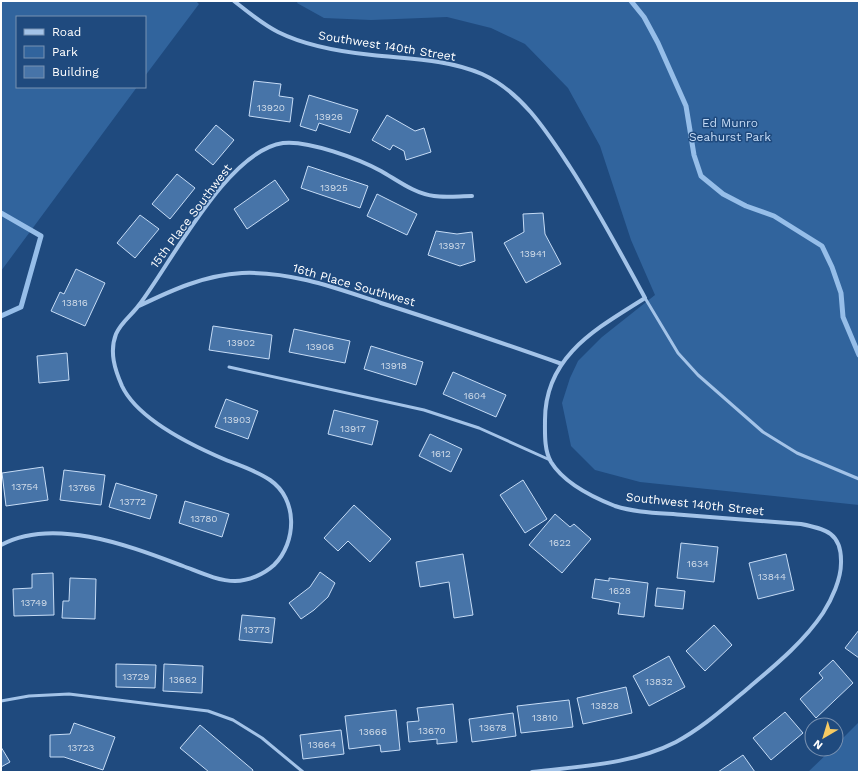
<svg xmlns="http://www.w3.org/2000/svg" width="860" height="773" font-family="'Work Sans',sans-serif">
	<rect width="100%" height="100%" fill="#1f4a7e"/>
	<path fill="#31649d" d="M1,1H196L199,4L145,76V17H17V87H137L1,271Z
		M298,1H859V505L640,482L595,470L571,446L562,403L570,378L578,361L602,337L655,295L631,240L600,146L568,88L525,44L491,28L447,17L371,20L324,18L297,3Z
		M859,722V772H808L832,749H836V745Z"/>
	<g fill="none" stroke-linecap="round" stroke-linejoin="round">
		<path stroke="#96bee9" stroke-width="5" d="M631,1L644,17L658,43L686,106L694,155L701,176L723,194L746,206L774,216L822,246L832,267L841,293L843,317L859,355
			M1,213L41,236L21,307L1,316"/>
	</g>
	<path fill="#4774a8" stroke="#c6dcf6" d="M254,81L281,84L279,96L293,98L290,122L249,116Z
		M309,95L358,110L350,133L319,123L316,131L300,126Z
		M387,115L415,131L424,128L431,152L406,160L404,151L393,145L390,150L372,140Z
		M216,125L234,140L213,165L195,150Z
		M308,166L368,186L360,208L301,188Z
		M177,174L195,188L170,219L152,204Z
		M275,180L289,200L247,229L234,209Z
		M377,194L417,214L407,235L367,216Z
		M543,213L545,234L561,264L526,283L504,243L524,232L523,214Z
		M140,215L159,229L135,258L117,243Z
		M436,231L457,234L472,232L475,261L460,266L428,255Z
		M76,269L105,283L85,326L51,311L60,292L64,294Z
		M213,326L272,335L269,359L209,350Z
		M294,329L350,341L345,363L289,352Z
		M371,346L423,362L416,385L364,369Z
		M67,353L69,380L39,383L37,356Z
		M453,372L506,395L496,417L443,394Z
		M226,399L258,411L248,439L215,427Z
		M334,410L378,421L372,445L328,434Z
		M430,434L462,449L451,472L419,456Z
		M43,467L48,500L6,506L2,473Z
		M64,470L105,475L101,505L60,500Z
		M523,480L547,519L525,533L500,495Z
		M116,483L157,495L150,519L109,507Z
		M185,501L229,514L222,537L179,523Z
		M354,505L391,539L370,562L348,541L338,551L324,538Z
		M555,514L570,527L574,524L591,539L562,573L529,545Z
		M681,543L718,547L714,582L677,578Z
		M463,554L473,615L454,618L449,582L420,587L416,562Z
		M786,554L794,590L758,599L749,563Z
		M320,572L335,583L328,597L314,610L301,619L289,603L310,587Z
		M53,573L54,615L14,616L13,589L32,588V574Z
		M70,578L96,579L95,619L62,618L63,601H69Z
		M609,578L648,583L644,617L618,614L620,603L592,598L595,579L609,581Z
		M657,588L685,591L683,609L655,606Z
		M242,615L275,618L272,643L239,640Z
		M714,625L732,645L705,671L686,651Z
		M859,630V658L845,648Z
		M669,656L685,687L649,706L633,676Z
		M833,660L853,683L816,718L800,699L823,678L819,673Z
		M116,664L156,665L155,688L116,687Z
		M164,664L203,666L202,693L163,691Z
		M626,687L632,713L583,724L577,698Z
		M569,700L573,727L521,733L517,706Z
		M453,704L457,742L437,744V739L409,742L407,722L419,721L417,708Z
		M396,710L400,750L381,752L380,745L349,749L345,716Z
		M785,712L803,733L771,760L753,738Z
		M513,713L516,736L472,742L469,719Z
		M74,723L115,737L103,770L64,757H50V735L70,734Z
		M200,725L253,770L252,772H209L180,748Z
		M341,730L344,754L303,759L300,735Z
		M1,747L10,762L1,767Z
		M743,755L755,772H718Z"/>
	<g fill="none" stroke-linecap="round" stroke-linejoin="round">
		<path stroke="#a3c3e8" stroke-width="3" d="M645,298L678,353L698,375L763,432L797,453L859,479
			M229,367L424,410L479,428L550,460
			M1,701L29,696L69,694L208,711L233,720L262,738L303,772"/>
		<path stroke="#a3c3e8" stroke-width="4" d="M234,1C248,12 262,24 278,32C306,46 342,52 372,55C408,59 448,59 482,74C522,92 547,132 570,167C598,210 621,254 645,298C598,328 545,355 545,420C545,433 544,450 551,462C564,483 592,497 615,506C636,513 661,513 684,515C723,518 762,521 801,524C826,529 842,533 841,563C841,579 832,599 823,613C803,643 773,667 746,690C723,709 702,728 676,742C631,765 580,766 532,772
			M139,306C172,290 205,275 242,273C290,271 336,288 381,303C442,322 502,343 562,364
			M1,545C54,516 132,547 183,566C199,572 218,581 235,581C249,581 264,574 274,565C297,542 298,499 270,480C257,471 241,466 226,460C193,446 138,420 122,386C115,370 109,352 116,334C121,322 132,315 139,305C172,262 227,151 283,143C308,140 359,159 381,171C397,180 415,194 434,196C446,198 460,196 472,196"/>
	</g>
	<g text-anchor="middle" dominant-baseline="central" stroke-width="3" stroke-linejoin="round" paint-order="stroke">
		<g font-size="10" fill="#d1dce9">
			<text x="271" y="107">13920</text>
			<text x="329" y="116">13926</text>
			<text x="334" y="187">13925</text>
			<text x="452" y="245">13937</text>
			<text x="533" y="253">13941</text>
			<text x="75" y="302">13816</text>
			<text x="241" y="342">13902</text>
			<text x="320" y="346">13906</text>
			<text x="394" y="365">13918</text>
			<text x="475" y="395">1604</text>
			<text x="237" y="419">13903</text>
			<text x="353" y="428">13917</text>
			<text x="441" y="453">1612</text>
			<text x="25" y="486">13754</text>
			<text x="82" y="487">13766</text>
			<text x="133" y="501">13772</text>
			<text x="204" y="518">13780</text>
			<text x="560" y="542">1622</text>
			<text x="698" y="563">1634</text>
			<text x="772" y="576">13844</text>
			<text x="620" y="590">1628</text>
			<text x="34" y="602">13749</text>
			<text x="257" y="629">13773</text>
			<text x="136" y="676">13729</text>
			<text x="183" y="679">13662</text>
			<text x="659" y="681">13832</text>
			<text x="605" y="705">13828</text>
			<text x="545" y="717">13810</text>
			<text x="493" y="727">13678</text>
			<text x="432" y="730">13670</text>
			<text x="373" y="731">13666</text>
			<text x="322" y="744">13664</text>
			<text x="81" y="747">13723</text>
		</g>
		<g font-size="12" fill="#fff" stroke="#1f4a7e">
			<text transform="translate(387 46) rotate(9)">Southwest 140th Street</text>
			<text transform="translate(191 216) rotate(-53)">15th Place Southwest</text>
			<text transform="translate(354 285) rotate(16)">16th Place Southwest</text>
			<text transform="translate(695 504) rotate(6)">Southwest 140th Street</text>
		</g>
		<g font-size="12" fill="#c6dcf6" stroke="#1f4a7e">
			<text x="730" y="123">Ed Munro<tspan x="730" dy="14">Seahurst Park</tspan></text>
		</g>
	</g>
	<rect width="860" height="773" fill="none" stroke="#ffffff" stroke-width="4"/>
	<rect x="16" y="16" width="130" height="72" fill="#1f4a7e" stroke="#7992b2"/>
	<rect x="24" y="29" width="20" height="6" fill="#a3c3e8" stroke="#7992b2"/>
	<text x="52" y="36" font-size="12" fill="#ffffff">Road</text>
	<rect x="24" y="46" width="20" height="12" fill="#31649d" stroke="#7992b2"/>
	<text x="52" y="56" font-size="12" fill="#ffffff">Park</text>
	<rect x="24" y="66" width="20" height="12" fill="#4774a8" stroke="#7992b2"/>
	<text x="52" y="76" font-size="12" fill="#ffffff">Building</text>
	<g transform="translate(824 737) rotate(218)"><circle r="19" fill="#1f4a7e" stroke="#7992b2"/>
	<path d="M0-3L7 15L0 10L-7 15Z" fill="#f6ca62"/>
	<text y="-6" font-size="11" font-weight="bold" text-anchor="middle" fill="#ffffff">N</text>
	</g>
</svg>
